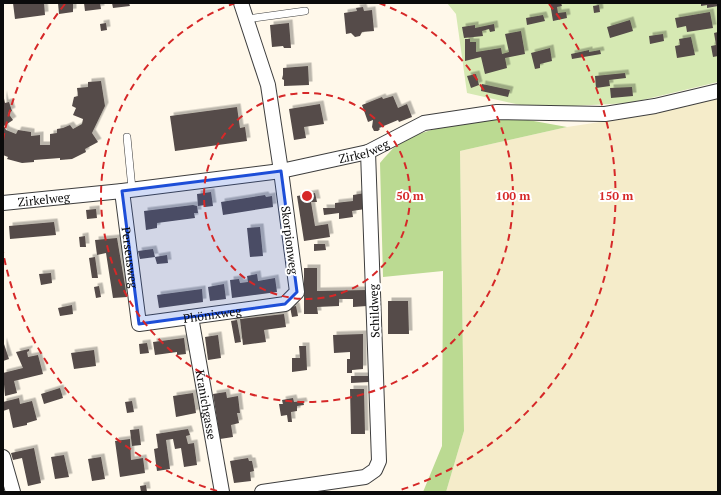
<svg xmlns="http://www.w3.org/2000/svg" width="721" height="495" font-family="'PT Serif',serif">
	<defs>
		<filter id="shadow"><feDropShadow dx="3.5" dy="-3.5" stdDeviation="0" flood-color="#0004"/></filter>
	</defs>
	<rect width="100%" height="100%" fill="#fff8ea"/>
	<path fill="#f5ecca" d="M718,98V492H446L464,431L460,151L567,127L647,115Z"/>
	<path fill="#d6e9b3" d="M447,3H718V82L630,103L534,108L467,93L456,14Z"/>
	<path fill="#bbda92" d="M517,118L567,127L460,151L464,431L446,492H423L442,446L443,271L383,277L380,163C385,157 391,150 397,145C433,123 477,121 517,118Z"/>
	<path fill="#544b48" filter="url(#shadow)" d="M13,3H44L45,15L15,19Z
		M58,3H73V12L59,14Z
		M84,3H100L101,9L85,11Z
		M112,3H129L130,6L113,8Z
		M550,3H561L562,6L557,7L558,13L566,12L567,18L553,21Z
		M701,3H718V6L707,8V5L701,6Z
		M599,5L600,12L594,13L593,6Z
		M363,7L364,11L372,10L374,31L362,32L360,36L355,37L351,33L346,34L344,13L357,11L356,8Z
		M710,12L713,28L687,32L686,26L677,28L675,18Z
		M543,15L545,21L527,25L526,18Z
		M630,20L633,31L610,38L607,27Z
		M106,23L107,30L101,31L100,24Z
		M289,23L291,48H284L283,46L272,47L270,25Z
		M494,24L495,31L490,32L489,29L482,31L483,36L464,38L462,27L475,25V28Z
		M521,31L525,54L505,58L507,68L485,74L481,57L465,61V39H470V42H476V52L501,48L502,54L509,52L505,34Z
		M718,32V56L713,57L711,46L716,45L714,33Z
		M663,34L664,41L650,44L649,36Z
		M691,37L695,55L677,58L675,46L680,45L679,39Z
		M550,48L552,61L540,64V68L535,69L531,53Z
		M589,50V52L600,50L601,54L572,59L571,54Z
		M308,66L309,85L284,86V80L282,79L283,75V68Z
		M625,73L626,78L609,80L610,86L596,88L595,76Z
		M476,74L479,85L471,88L467,76Z
		M101,81L105,106L92,133L98,142L85,149L86,152L72,159L60,160V158L34,160V162L22,163L7,159L8,157L3,155V94L5,103L9,102L12,111L8,113L13,120L4,126L6,130L16,134L18,130L31,132V136L40,135V145H50V134L57,133V129L63,128L70,125L73,129L82,124L83,119L73,115L76,108L72,106L74,97L78,96L77,88L88,87V82Z
		M482,84L510,90L508,97L481,91Z
		M632,87L633,96L611,98L610,88Z
		M393,96L398,108L407,104L412,117L399,122L398,120L379,128L380,129L378,131H374L372,127L373,120L368,122L362,105L382,97L383,99Z
		M320,104L324,124L304,127L306,138L294,140L289,109Z
		M237,107L240,128L245,127L247,141L175,151L170,116Z
		M211,192L213,206L205,207V205L198,206L197,194Z
		M315,193L317,202H311L315,226L328,224L330,237L304,241L297,196Z
		M365,193V209L352,211L353,217L339,219V213L324,215L323,208H335V203L353,201V195Z
		M265,195L266,197L272,196L273,207L223,215L221,202Z
		M193,205L197,206L198,213H194L195,218L157,223V228L146,230L144,211Z
		M96,209L97,218L87,219L86,210Z
		M54,222L56,235L10,239L9,226Z
		M260,227L263,256L250,257L247,228Z
		M85,236L86,247H80L79,237Z
		M117,238L127,297L113,298L106,253L97,255L95,240Z
		M314,244H325L326,250L314,251Z
		M153,249L155,257L140,259L138,251Z
		M167,255L168,263L157,264L155,257Z
		M95,257L98,278H92L89,258Z
		M304,268H317V291L367,290V306L353,307V299H339V306L317,307L318,314H304Z
		M51,273L52,283L41,285L39,274Z
		M257,274L258,281L275,278L277,292L232,298L230,280L239,279L240,283L248,282L247,276Z
		M224,284L226,299L210,301L208,287Z
		M99,286L101,297L96,298L94,287Z
		M202,289L203,302L159,308L157,295Z
		M388,301H408L409,334H388Z
		M72,305L73,314L60,316L58,308Z
		M296,306L298,316L292,317L290,307Z
		M284,314L286,327L264,330L266,342L243,345L240,319Z
		M237,320L241,342L235,343L231,321Z
		M363,334V369L352,370V373H347V359H350V352L334,353L333,335Z
		M218,335L221,358L208,360L205,337Z
		M184,338L186,354L177,355V352L155,355L153,342Z
		M3,341L9,359L3,361Z
		M147,343L149,353L140,354L139,344Z
		M299,346H306L307,370L292,372V358H300Z
		M29,349V351L27,352L28,357L38,355L43,374L14,381L17,393L5,396L3,373L23,368L16,352Z
		M94,350L96,366L74,369L71,353Z
		M351,376H369V382L351,383Z
		M60,388L63,398L44,404L41,394Z
		M350,389H364L365,434H351Z
		M226,392L227,398L238,396L240,413H237L239,423L231,425L233,437L220,439L213,394Z
		M193,393L196,413L176,417L173,396Z
		M19,398L20,404L32,401L37,420L27,423V425L13,428L9,409L3,411V402Z
		M293,398L294,402L303,401L304,405L297,406V411L291,412L292,422H288L287,415L281,416L279,404H283L282,400Z
		M132,401L134,412L127,413L125,402Z
		M139,429L141,445L132,446L130,430Z
		M188,429L190,435L186,436L188,444L194,443L197,465L184,467L181,448L175,449L173,439L166,440L170,469L157,471L154,449L158,448L156,434Z
		M130,439L131,460L143,458L145,473L120,477L115,441Z
		M34,448L41,483L28,486L22,458L13,460L11,453Z
		M64,455L69,477L55,479L51,457Z
		M101,457L105,479L92,481L88,459Z
		M248,458L249,461H252L254,471L250,472L251,481L234,483L230,461Z
		M146,485L147,492H141L140,486Z"/>
	<g fill="none" stroke-linecap="round" stroke-linejoin="round">
		<defs>
			<path id="lane" d="M247,19L305,11
				M127,137L132,189"/>
			<g id="street">
				<path id="s1" d="M122,191L139,324L285,304L297,292L281,171L268,85L241,3"/>
				<path id="s2" d="M3,203L122,191L281,171L368,152L424,123L497,112L605,114L655,106L718,91"/>
				<path id="s3" d="M191,317L222,492"/>
				<path d="M3,457L13,492"/>
				<path d="M262,492L365,477L375,470L379,461L368,152"/>
			</g>
		</defs>
		<use href="#lane" stroke="#3e3e3e" stroke-width="8"/>
		<use href="#street" stroke="#3e3e3e" stroke-width="16"/>
		<use href="#lane" stroke="#fff" stroke-width="7"/>
		<use href="#street" stroke="#fff" stroke-width="14"/>
	</g>
	<path fill="#1d4ed8" fill-opacity="0.2" stroke="#1d4ed8" stroke-width="3" stroke-linejoin="round" d="M281,171L297,292L285,304L139,324L122,191Z"/>
	<g fill="none" stroke="#d62828" stroke-width="2" stroke-dasharray="7 5">
		<circle cx="307" cy="196" r="103"/>
		<path d="M379 3A206 206 0 1 1 235 3"/>
		<path d="M217 491A309 309 0 0 1 3 252M3 140A309 309 0 0 1 65 4M549 4A309 309 0 0 1 397 491"/>
	</g>
	<g text-anchor="middle" dominant-baseline="central" stroke-width="4" stroke-linejoin="round" paint-order="stroke">
		<g font-size="12" fill="#0b0b0b" stroke="#fff">
			<text stroke="none"><textPath href="#s2" startOffset="365">Zirkelweg</textPath></text>
			<text stroke="none"><textPath href="#s2" startOffset="41">Zirkelweg</textPath></text>
			<text transform="translate(290 240) rotate(83)">Skorpionweg</text>
			<text stroke="none"><textPath href="#s1" startOffset="67">Perseusweg</textPath></text>
			<text transform="translate(374 311) rotate(-92)">Schildweg</text>
			<text stroke="none"><textPath href="#s1" startOffset="208">Phönixweg</textPath></text>
			<text stroke="none"><textPath href="#s3" startOffset="89">Kranichgasse</textPath></text>
		</g>
	</g>
	<circle cx="307" cy="196" r="6" fill="#d62828" stroke="#fff" stroke-width="2"/>
	<g font-size="12" text-anchor="middle" font-weight="bold" fill="#d62828" stroke="#fff" stroke-width="4" stroke-linejoin="round" paint-order="stroke">
		<text x="410" y="200">50 m</text>
		<text x="513" y="200">100 m</text>
		<text x="616" y="200">150 m</text>
	</g>
	<rect width="721" height="495" fill="none" stroke="#0b0b0b" stroke-width="8"/>
</svg>
